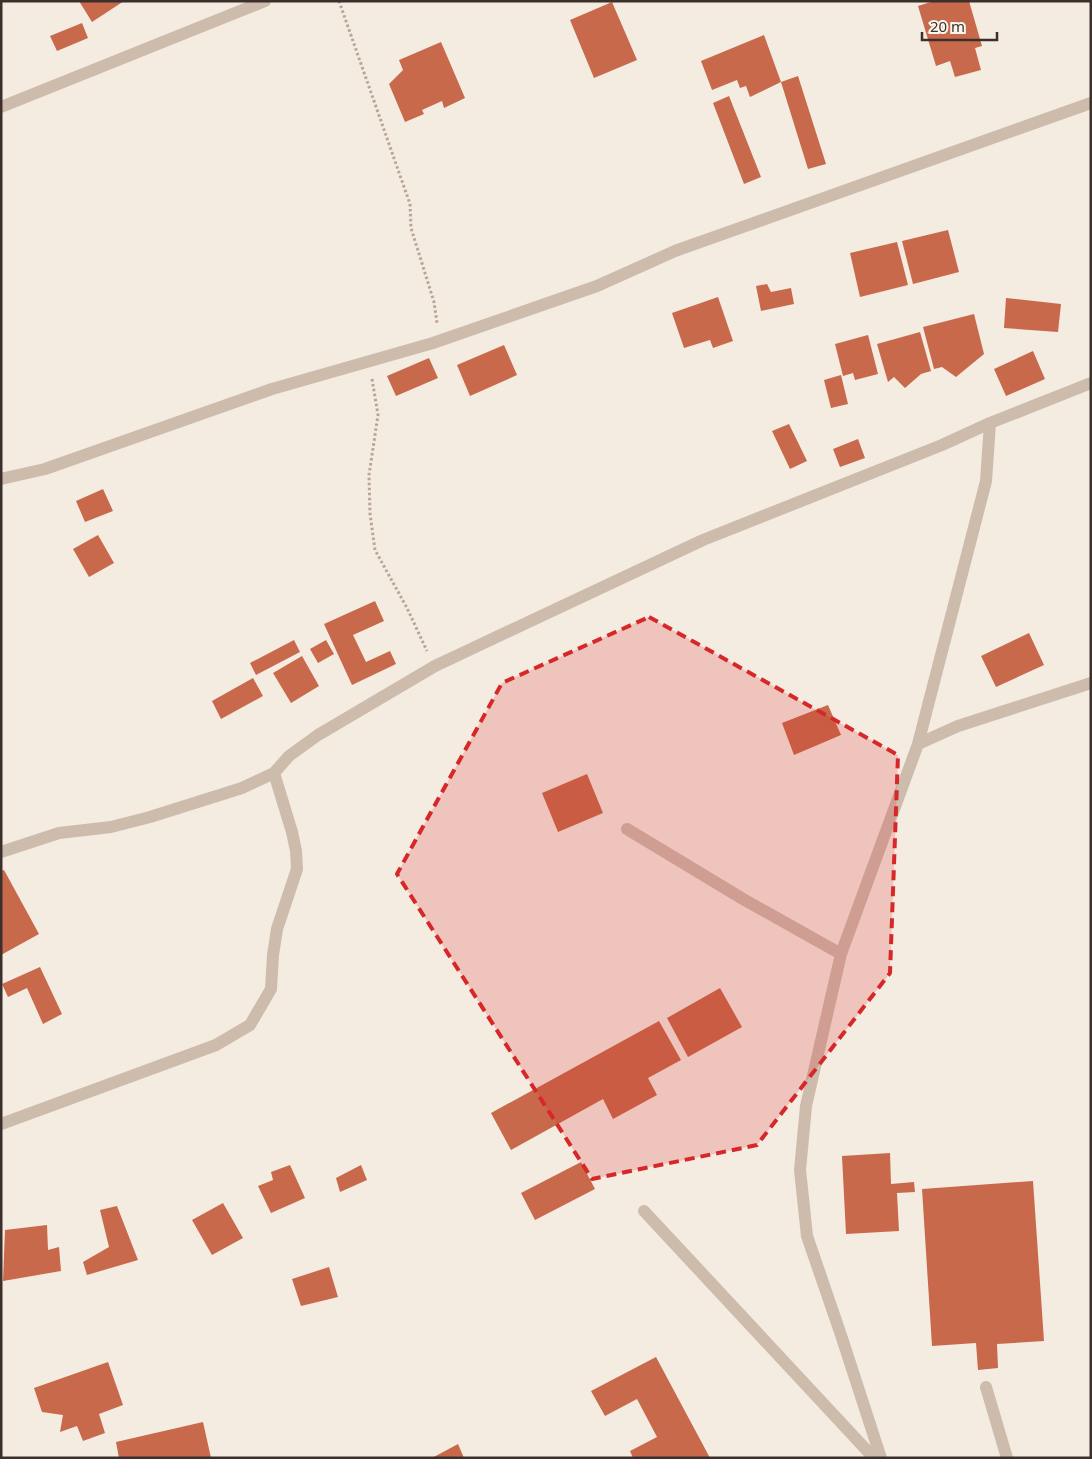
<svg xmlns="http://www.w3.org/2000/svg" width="1092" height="1459" font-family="'Noto Sans',sans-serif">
	<rect width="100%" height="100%" fill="#f4ebe1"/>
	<path fill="#c8694b" d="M79,1H124L92,22Z
		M934,1H969L982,46L975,48L981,70L955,77L950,61L936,66L918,6Z
		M612,2L637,60L594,78L570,20Z
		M82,23L88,38L57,51L50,36Z
		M764,35L781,82L750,97L746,86L740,88L737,80L712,90L701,61Z
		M441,42L465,98L444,108L442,101L422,110L424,114L405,122L389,84L403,70L399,60Z
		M798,76L826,164L808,169L781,82Z
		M729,96L761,177L744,184L713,103Z
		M948,230L959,272L913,284L902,241Z
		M897,242L908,285L860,297L850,253Z
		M767,284L771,292L791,288L794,304L761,311L756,286Z
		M718,297L733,341L713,348L710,340L684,348L672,313Z
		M1006,298L1061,304L1058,332L1004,328Z
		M974,314L984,354L956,377L942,367L934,369L923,327Z
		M920,332L931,371L921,374L905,388L894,377L888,382L877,344Z
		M868,335L878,374L855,380L853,373L843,376L835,344Z
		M504,345L517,375L470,396L457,365Z
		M1033,351L1045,379L1006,396L994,369Z
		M429,358L438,378L396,396L387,376Z
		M841,375L848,404L831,408L824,380Z
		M789,424L807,461L790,469L772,431Z
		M858,439L865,458L840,467L833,449Z
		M103,489L113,511L85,522L76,501Z
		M98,535L114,563L89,577L73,549Z
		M375,601L384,621L353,635L366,662L390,651L396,664L352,685L324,624Z
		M1029,633L1044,665L996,687L981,656Z
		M294,640L300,652L256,675L250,663Z
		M326,640L334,654L318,663L310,649Z
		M302,656L319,686L291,703L273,673Z
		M253,678L263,696L221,719L212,701Z
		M828,705L841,735L794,755L782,723Z
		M587,774L603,813L558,832L542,793Z
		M4,870L39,934L1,955V871Z
		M40,967L62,1014L43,1024L27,988L8,997L2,984Z
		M720,988L742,1027L688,1057L667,1018Z
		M659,1021L681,1060L648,1078L657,1095L613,1119L603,1099L511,1150L491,1113Z
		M890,1153L891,1184L914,1182L915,1192L897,1193L899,1231L846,1234L842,1156Z
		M581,1162L595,1189L535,1220L521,1193Z
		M290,1165L305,1198L271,1213L258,1186L273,1180L271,1172Z
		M361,1165L367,1180L340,1192L336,1178Z
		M1033,1181L1044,1341L997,1344L998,1368L978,1370L976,1343L932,1346L922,1189Z
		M223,1203L243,1238L212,1255L192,1220Z
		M117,1206L138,1260L87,1275L83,1262L109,1247L100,1210Z
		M47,1225L48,1250L59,1247L61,1271L3,1281L5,1230Z
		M329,1267L338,1297L301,1306L292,1279Z
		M656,1357L710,1458H633L630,1451L657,1437L637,1399L605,1416L591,1391Z
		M108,1362L123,1405L99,1414L105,1433L83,1441L77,1426L60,1432L63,1415L42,1412L34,1388Z
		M203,1422L211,1458H119L116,1442Z
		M458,1444L464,1458H432Z"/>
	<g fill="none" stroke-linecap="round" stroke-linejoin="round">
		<path stroke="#b9a596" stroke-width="3" stroke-dasharray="2.5 2.5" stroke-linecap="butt" d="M339,1L410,204L411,228L434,302L437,323
			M372,379L378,415L369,475L370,514L375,550L407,608L427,651"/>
		<path stroke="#cdbbac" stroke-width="12" d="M1,107L265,1
			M1,479L45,469L272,389L433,343L597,286L675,251L1091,103
			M918,744L958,726L1091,683
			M627,829L743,899L841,954
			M1,852L59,833L111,827L150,817L242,788L274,773L289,756L318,735L435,666L703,540L942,445L990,423L1091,383
			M1,1124L216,1045L250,1025L271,989L273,955L277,929L297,869L296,851L292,832L274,773
			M644,1211L874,1458
			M986,1387L1007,1458
			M881,1458L841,1335L807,1236L800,1170L806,1106L841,954L918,744L986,481L990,423"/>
	</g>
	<path fill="#d62828" fill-opacity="0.2" stroke="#d62828" stroke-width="4" stroke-dasharray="10 6" stroke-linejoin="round" d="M649,617L898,755L890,973L757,1145L592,1179L397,874L502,683Z"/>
	<rect width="1092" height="1459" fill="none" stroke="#3b302b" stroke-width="5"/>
	<path d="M922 32v8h75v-8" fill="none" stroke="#3b302b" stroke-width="2.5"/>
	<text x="930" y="32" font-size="15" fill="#3b302b" stroke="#fbf5ee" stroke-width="4" paint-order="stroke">20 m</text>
</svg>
